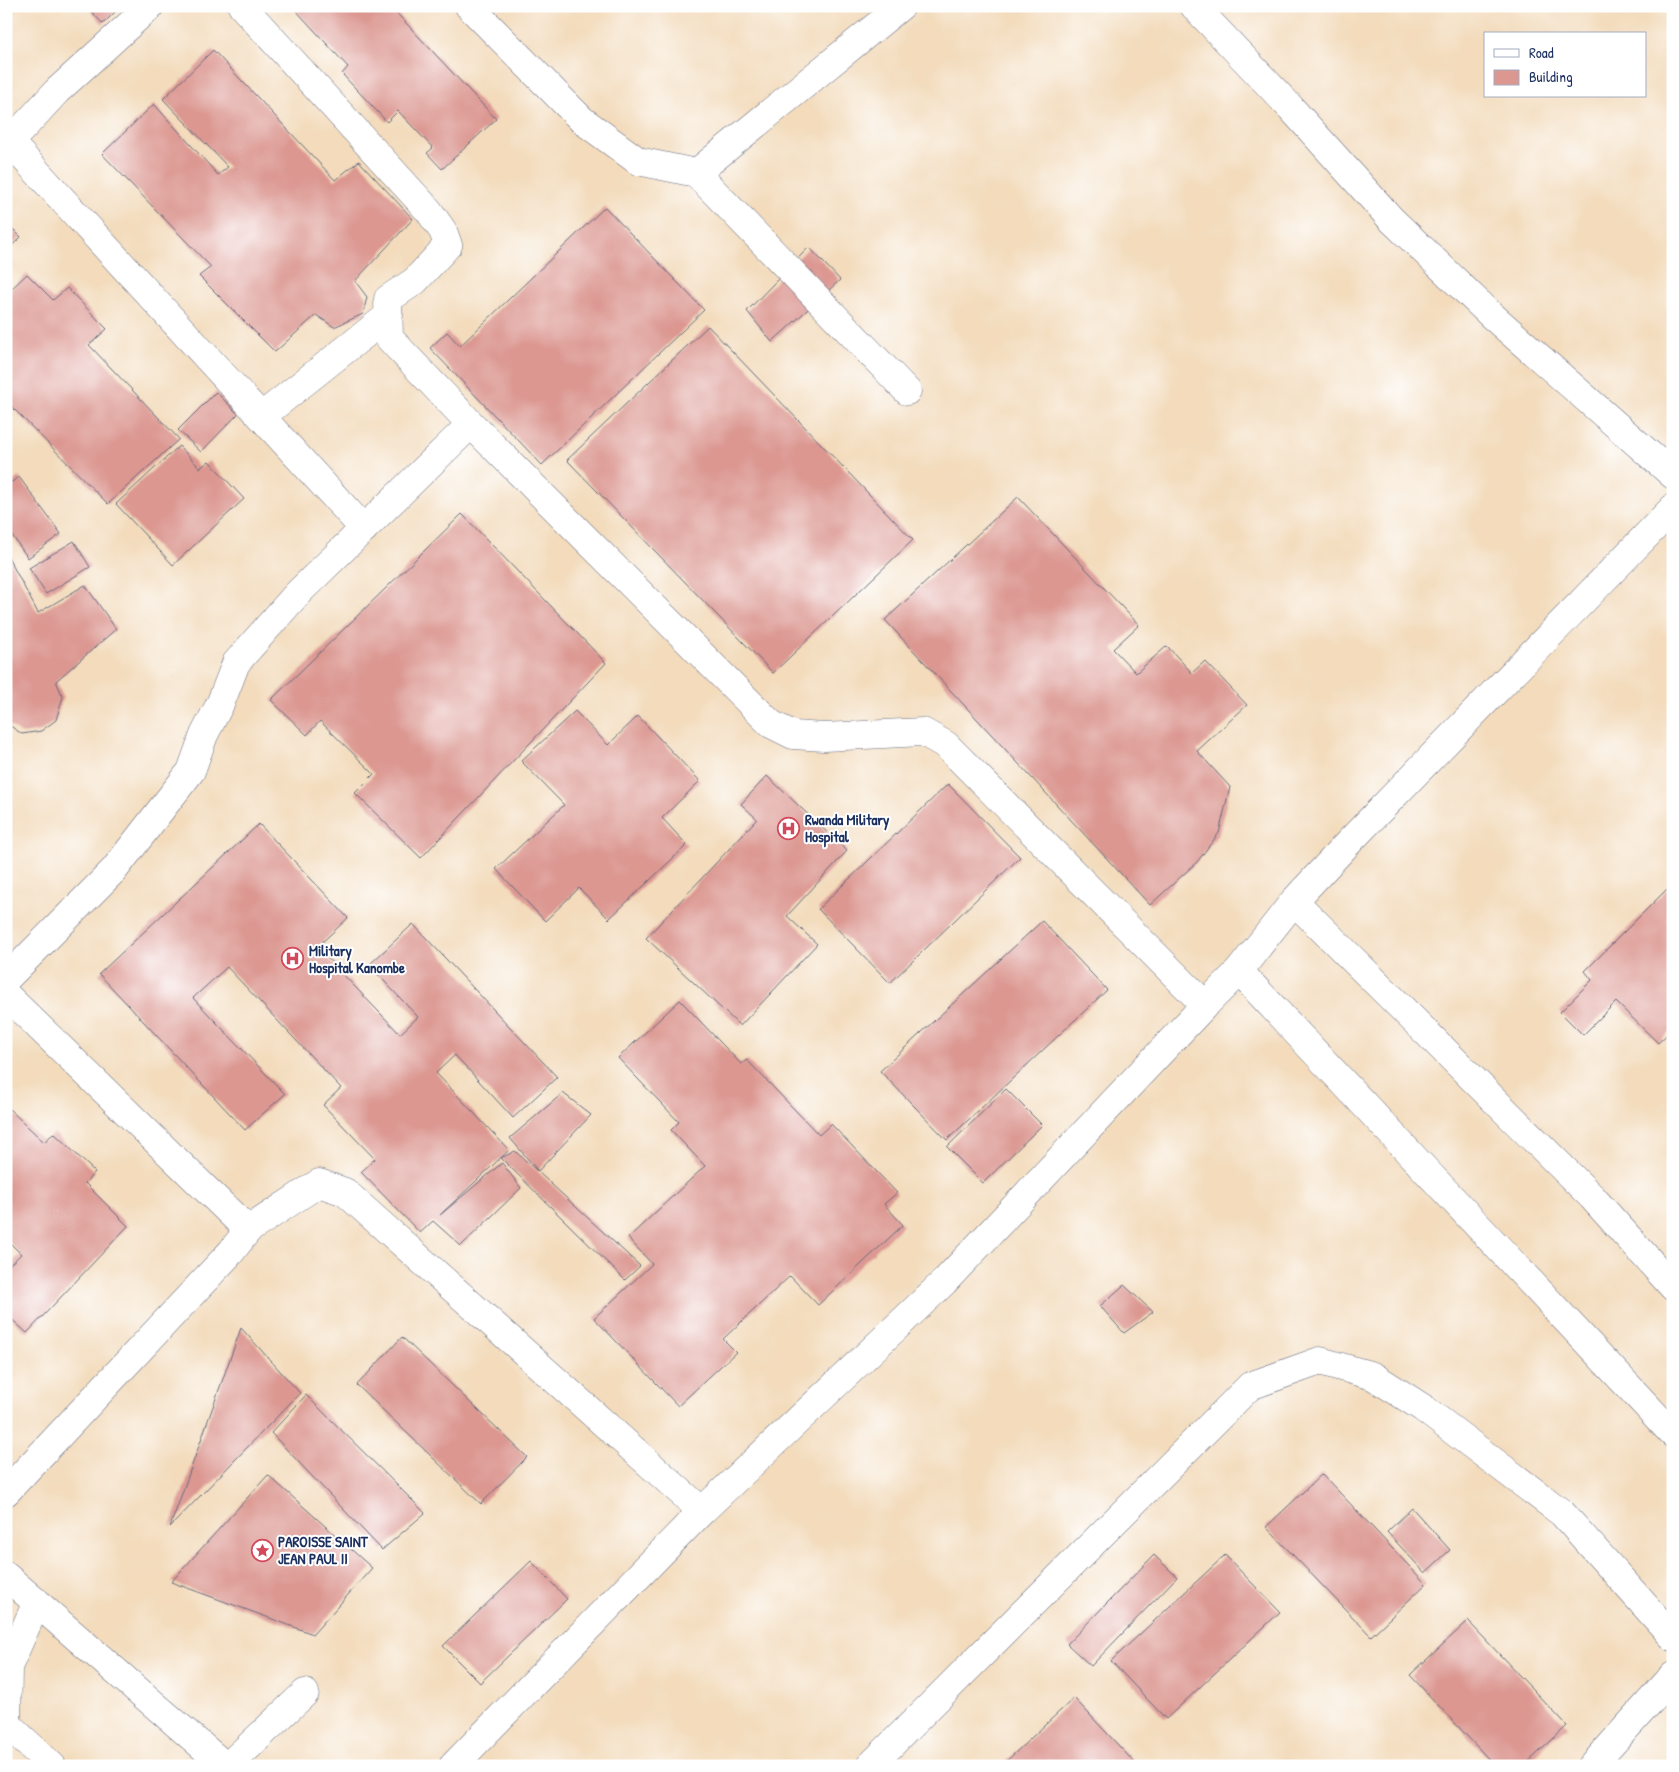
<svg xmlns="http://www.w3.org/2000/svg" width="1679" height="1772" font-family="'Patrick Hand',sans-serif">
	<rect width="100%" height="100%" fill="#fff"/>
	<filter id="ink" filterUnits="userSpaceOnUse"><feTurbulence type="fractalNoise" baseFrequency=".02" numOctaves="2"/><feDisplacementMap in="SourceGraphic" scale="10" xChannelSelector="R" yChannelSelector="G"/><feConvolveMatrix kernelMatrix="1 2 1 2 8 2 1 2 1" color-interpolation-filters="sRGB"/></filter>
	<filter id="wash" filterUnits="userSpaceOnUse"><feTurbulence type="fractalNoise" baseFrequency=".0096" numOctaves="4" result="noise"/><feDisplacementMap in="SourceGraphic" scale="20" xChannelSelector="R" yChannelSelector="G"/><feGaussianBlur stdDeviation="1.12" result="paint"/><feColorMatrix in="noise" values="0 0 0 0 0 0 0 0 0 0 0 0 0 0 0 0 0 1.4 0 .05"/><feComposite in="paint" operator="in"/></filter>
	<g filter="url(#wash)">
		<rect width="100%" height="100%" fill="#f3dbbc"/>
		<g id="blocks">
			<path fill="#dc9791" d="M86,6H121L103,24Z
				M292,6H390L496,119L442,169L427,153L433,148L398,111L387,122L342,74L348,67Z
				M213,50L335,180L359,161L413,219L355,281L367,297L363,314L334,327L316,315L275,352L199,276L211,267L102,154L154,104L218,175L228,167L163,99Z
				M605,207L704,310L542,465L430,348L447,332L460,346Z
				M6,222L21,237L6,251Z
				M809,247L840,280L772,342L747,311Z
				M27,274L53,300L67,288L107,329L89,345L179,439L108,504L6,401V294Z
				M708,326L913,540L773,673L567,460Z
				M216,392L238,414L201,452L178,430Z
				M179,446L200,468L209,461L244,499L173,565L116,504Z
				M19,477L61,534L28,558L6,527V486Z
				M1018,497L1139,625L1113,649L1136,673L1167,646L1192,673L1205,661L1247,705L1197,751L1230,787L1219,833L1197,862L1150,905L885,620Z
				M462,514L606,663L421,858L355,793L374,774L320,721L307,735L271,700Z
				M74,541L90,567L46,594L29,568Z
				M6,553L38,613L85,585L116,629L56,681L63,697L56,720L41,731L22,734L6,723Z
				M575,711L608,745L638,716L700,781L662,818L687,845L609,919L579,888L545,921L496,869L564,805L521,761Z
				M767,776L847,851L787,916L817,944L740,1026L646,938L757,819L741,804Z
				M948,784L1020,857L890,983L818,909Z
				M259,824L348,918L317,947L400,1034L418,1017L369,965L413,924L557,1077L513,1118L455,1055L436,1073L509,1150L440,1215L502,1163L521,1188L461,1246L433,1221L420,1233L361,1172L375,1159L323,1105L341,1088L227,967L193,998L285,1094L245,1130L99,974Z
				M1669,887L1673,891V1029L1658,1043L1616,1002L1583,1035L1560,1012L1592,980L1585,971Z
				M1042,921L1107,990L947,1140L880,1071Z
				M680,1000L741,1064L747,1060L819,1135L831,1124L897,1193L884,1204L903,1225L818,1305L790,1276L723,1339L736,1352L678,1406L594,1318L652,1264L628,1238L705,1166L671,1130L679,1122L618,1058Z
				M1006,1089L1042,1125L983,1183L947,1147Z
				M563,1093L591,1115L538,1171L510,1138Z
				M6,1106L44,1142L54,1133L95,1172L85,1183L128,1226L27,1333L6,1314V1268L21,1254L6,1239Z
				M515,1151L537,1171L640,1266L625,1280L501,1158Z
				M1124,1285L1153,1312L1124,1333L1100,1306Z
				M241,1328L300,1393L170,1527Z
				M402,1337L527,1457L481,1504L357,1385Z
				M306,1395L425,1513L382,1550L271,1433Z
				M1322,1474L1426,1584L1371,1636L1266,1527Z
				M268,1475L372,1568L313,1634L171,1582Z
				M1412,1508L1450,1550L1425,1573L1387,1532Z
				M1154,1555L1177,1577L1091,1666L1067,1644Z
				M1225,1555L1280,1612L1166,1719L1111,1661Z
				M531,1561L567,1599L480,1683L443,1646Z
				M1468,1621L1567,1726L1524,1766H1495L1410,1675Z
				M1074,1698L1135,1763L1132,1766H1001Z"/>
		</g>
	</g>
	<g filter="url(#ink)">
		<use href="#blocks" fill-opacity="0" stroke="#676b7f" stroke-width="1"/>
		<g fill="none" stroke-linecap="round" stroke-linejoin="round">
			<defs>
				<path id="minor" d="M242,6L429,211L443,231L448,245L415,281L388,299L389,338L471,424L771,724L793,735L824,737L923,732L946,745L1205,1005
					M469,6L582,120L638,161L696,173L907,391
					M1194,6L1291,108L1391,219L1489,313L1673,475
					M6,136L20,131L57,91L150,6
					M6,138L364,529
					M696,173L901,6
					M262,416L389,315
					M1294,901L1592,1197L1673,1287
					M1239,971L1673,1434
					M6,979L114,870L191,771L204,735L221,702L236,663L297,594L471,424
					M6,995L248,1230L231,1252L6,1492
					M248,1230L319,1183L345,1192L702,1511
					M6,1576L225,1766
					M37,1602L8,1667L7,1724L52,1766
					M228,1766L305,1693
					M453,1766L702,1511L944,1282L1205,1005L1239,971L1294,901L1350,841L1673,508
					M870,1766L1250,1386L1320,1361L1373,1376L1423,1408L1562,1513L1673,1637
					M1592,1766L1673,1676"/>
			</defs>
			<use href="#minor" stroke="#676b7f" stroke-width="29"/>
			<use href="#minor" stroke="#fff" stroke-width="28"/>
		</g>
	</g>
	<defs>
		<symbol id="hospital-ring" viewBox="-11 -11 22 22"><circle r="9.5" fill="#fff" stroke="#d1495b" stroke-width="1.5"/><path d="M-5-5h3v3.5h4V-5h3V5h-3V1.5h-4V5h-3Z" fill="#d1495b"/></symbol>
		<symbol id="sight-ring" viewBox="-11 -11 22 22"><circle r="9.5" fill="#fff" stroke="#d1495b" stroke-width="1.5"/><path d="M0-6L1.8-2.2L6-1.7L2.9 1.2L3.7 5.4L0 3.3L-3.7 5.4L-2.9 1.2L-6-1.7L-1.8-2.2Z" fill="#d1495b"/></symbol>
	</defs>
	<g fill-rule="evenodd">
		<use href="#hospital-ring" x="776" y="816" width="25" height="25"/>
		<use href="#hospital-ring" x="280" y="946" width="25" height="25"/>
		<use href="#sight-ring" x="250" y="1538" width="25" height="25"/>
	</g>
	<g text-anchor="middle" dominant-baseline="central" stroke-width="4" stroke-linejoin="round" paint-order="stroke">
		<g font-size="15" font-weight="bold" fill="#1b2f5e" stroke="#fff" text-anchor="start">
			<text x="805" y="819">Rwanda Military<tspan x="805" dy="17">Hospital</tspan></text>
			<text x="309" y="950">Military<tspan x="309" dy="17">Hospital Kanombe</tspan></text>
			<text x="278" y="1541">PAROISSE SAINT<tspan x="278" dy="17">JEAN PAUL II</tspan></text>
		</g>
	</g>
	<rect width="1679" height="1772" fill="none" stroke="#fff" stroke-width="25"/>
	<rect x="1484" y="32" width="162" height="65" fill="#ffffff" stroke="#a4acbf"/>
	<rect x="1494" y="49" width="25" height="8" fill="#ffffff" stroke="#a4acbf"/>
	<text x="1529" y="58" font-size="15" fill="#1b2f5e">Road</text>
	<rect x="1494" y="70" width="25" height="15" fill="#dc9791" stroke="#a4acbf"/>
	<text x="1529" y="82" font-size="15" fill="#1b2f5e">Building</text>
</svg>
